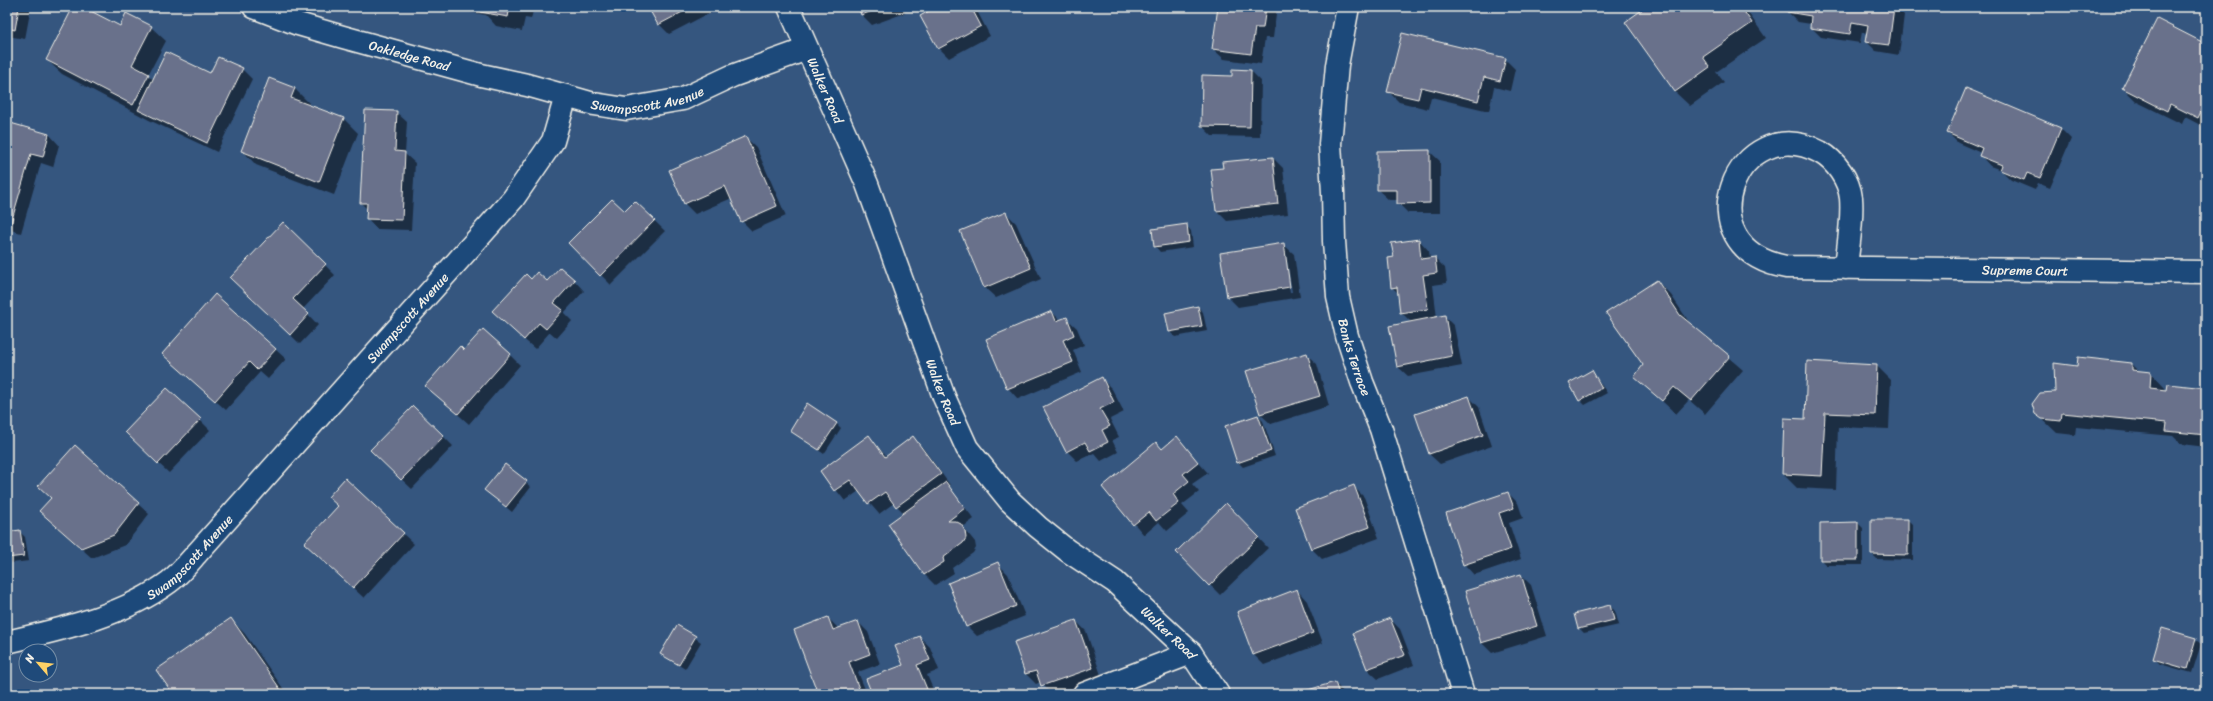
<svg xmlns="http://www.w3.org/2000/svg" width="2213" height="701" font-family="Sriracha,sans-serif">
	<rect width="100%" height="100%" fill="#35567f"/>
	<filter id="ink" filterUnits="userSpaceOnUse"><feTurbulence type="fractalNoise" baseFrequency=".025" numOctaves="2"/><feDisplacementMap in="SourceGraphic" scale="8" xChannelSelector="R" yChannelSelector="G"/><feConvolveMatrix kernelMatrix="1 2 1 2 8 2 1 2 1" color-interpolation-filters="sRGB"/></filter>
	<g filter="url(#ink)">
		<path fill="#0007" fill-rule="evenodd" d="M7,7H31L25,39L7,36Z
			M74,7H81L120,27H151L166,41L148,75L154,80L242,69L252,79L217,152L149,120L62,74L47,60Z
			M445,7H534L531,19L525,18L522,31L496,26L486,15Z
			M649,7H721L669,34L659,24Z
			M859,7H903L905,13L872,25L862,15Z
			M938,7H975L990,36L949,58L939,48Z
			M1219,7H1277L1273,38H1265L1261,64L1224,59L1213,49Z
			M1648,7H1744L1766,38L1716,72L1724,82L1690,106L1675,92L1627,22Z
			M1789,7H1896L1904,15L1899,55L1876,51L1866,41L1868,33L1862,32L1860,43L1821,37L1811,27V24L1798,22L1788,12Z
			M2206,45V128L2185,117L2182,124L2137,102L2123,88Z
			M1505,59L1515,69L1510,91L1494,87L1489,111L1431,97L1428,109L1399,102L1389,92Z
			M1251,71L1261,81L1260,137L1212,136L1202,126L1233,77Z
			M270,79L295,89L309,103L308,106L344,119L358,133L334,195L256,165L242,150Z
			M396,112L407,122L405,154L415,163L411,230L377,229L367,218V209L361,203Z
			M7,123L49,134L59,145L53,167L41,163L21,233L7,229Z
			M2061,129L2071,139L2050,188L2038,183L2035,190L2011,180L2001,170L1990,166L1980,155L1981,153L1958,143L1948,133Z
			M745,137L756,147L786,216L752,231L742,221L732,198L695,214L685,204Z
			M1429,151L1440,161V213H1408L1398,203V200H1389L1378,190Z
			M1273,158L1283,168L1288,214L1227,221L1217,211Z
			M635,202L665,231L611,285L569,243L625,213Z
			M1006,213L1016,223L1041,279L996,298L985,288L961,232Z
			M1186,225L1191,231L1193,247L1160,252L1155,246Z
			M1419,240L1429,251L1430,259L1435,258L1445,268L1447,283L1433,285L1437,318L1444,316L1454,326L1462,366L1408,376L1397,366L1412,323L1401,312L1399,294L1392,287L1395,258Z
			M1283,244L1294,254L1300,297L1238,307L1228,297L1221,254ZM1284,254H1286L1292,292H1290Z
			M325,265L335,275L303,309L318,325L300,344L242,288Z
			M531,280L547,282L574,280L584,291L564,313L572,321L557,338L550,332L535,349L504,322Z
			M1657,281L1671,295L1691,325L1743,370L1705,414L1689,400L1676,414L1636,377L1644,365Z
			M1198,307L1203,312L1207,331L1175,337L1170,332L1166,313Z
			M1052,312L1060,320L1066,318L1077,328L1084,345L1073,350L1082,372L1018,399L1008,388Z
			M275,349L286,359L268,379L260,372L226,410L174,364Z
			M464,352L510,355L520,365L469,424L437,396Z
			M1306,354L1317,364L1329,406L1271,424L1260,414Z
			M1808,362L1877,366L1891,380L1889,429L1838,427L1836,490L1797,488L1783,474L1785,419L1805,420Z
			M2132,364L2140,372L2151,373L2165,388V391L2206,389V447L2181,444L2173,436L2076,427L2075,435L2057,433L2036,413L2078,367Z
			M1592,371L1607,393L1585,405L1580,400Z
			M1102,379L1112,389L1124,412L1110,419L1119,437L1112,440L1118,452L1101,461L1094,453L1077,461L1067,451Z
			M1469,397L1479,407L1492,446L1440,464L1429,454Z
			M1258,416L1263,421L1275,456L1243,467L1238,462Z
			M200,420L210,430L169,473L136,443Z
			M836,423L841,428L824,454L791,431Z
			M443,436L453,446L412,489L381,460Z
			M868,436L887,457L913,438L923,448L950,485L948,486L974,519L963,527L975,542L976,548L973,553L952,568L954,573L935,585L924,574L904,513L894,503L879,514L859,491L845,501L821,471Z
			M1177,438L1208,473L1192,484L1199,492L1182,505L1189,513L1167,531L1159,522L1144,535L1103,487L1162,449Z
			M75,447L149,514L125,545L92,558L50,521L52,498Z
			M505,466L531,487L512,512L491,495Z
			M345,480L414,544L364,598L315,553L339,506Z
			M1354,487L1364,497L1379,538L1322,559L1312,549L1297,508Z
			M1508,493L1518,503L1523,518L1509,523L1521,559L1474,575L1464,564Z
			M1226,504L1268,548L1220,595L1177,552Z
			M1872,520H1908L1913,525V560L1877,559L1872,554Z
			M1858,523L1863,528V565H1826L1821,560Z
			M20,532L25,537L29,561L12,563L7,558V533Z
			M998,564L1008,574L1025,616L977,636L967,626Z
			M1521,575L1531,585L1547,636L1492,653L1481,642Z
			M1297,590L1307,601L1323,643L1264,665L1254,655Z
			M1610,606L1615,611L1619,625L1584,633L1579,628Z
			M828,618L839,629L858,622L868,632L880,664L858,672L867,694H819Z
			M231,619L245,634L287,694H174L158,670Z
			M1390,619L1400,629L1414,665L1378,679L1367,669Z
			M1076,621L1086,631L1102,678L1057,694H1051L1041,682L1036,684L1026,674L1015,643Z
			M678,626L701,642L685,669L661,654Z
			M920,637L930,647L939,670L927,675L935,694H873L904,665Z
			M2195,639L2201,644L2192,673L2160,664L2154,658Z
			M1335,683L1345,694H1297Z
			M2206,684V694H2201Z"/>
		<path fill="#69718b" stroke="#f4f1e8" d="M7,7H19L15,30L7,28Z
			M73,7H83L120,26L126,13L152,26L132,65L149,74L133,105L46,60Z
			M481,7H510L508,17L480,12Z
			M648,7H692L658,25Z
			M858,7H884L861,15Z
			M936,7H971L981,26L938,49L920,16Z
			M1218,7H1266L1263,28H1255L1251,54L1212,49Z
			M1646,7H1741L1752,23L1703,57L1710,67L1675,92L1625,22Z
			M1788,7H1894L1889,45L1865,42L1868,25L1852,22L1850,34L1810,28L1811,16L1787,12Z
			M2157,19L2206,44V101L2198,118L2170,104L2167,111L2122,88Z
			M1402,33L1506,58L1500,81L1484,77L1478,101L1421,87L1418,99L1387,92Z
			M166,52L210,73L218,57L243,68L207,143L138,110Z
			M1232,69L1251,70L1250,127L1201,126L1202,75L1232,76Z
			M269,78L295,88L291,98L344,118L319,182L241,151Z
			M1966,88L2061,128L2040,178L2027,173L2024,180L2000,170L2002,165L1979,156L1982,148L1947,133Z
			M365,110L397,111L395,151L405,152L402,220L366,219L367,203H360Z
			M7,122L49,134L43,157L31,154L11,223L7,222Z
			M746,136L777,206L741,222L725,186L684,204L669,170Z
			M1430,150V203L1397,204V190H1377V151Z
			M1273,157L1278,204L1216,211L1211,169L1223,168L1222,162Z
			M612,199L625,211L635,201L655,220L600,276L568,243Z
			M1006,212L1031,268L984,288L960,231Z
			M283,222L326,264L293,299L309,314L290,335L230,278Z
			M1187,224L1189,242L1154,247L1152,229Z
			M1419,239L1421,259L1435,257L1437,273L1423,275L1428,309L1400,313L1397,287L1391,288L1388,258L1394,257L1391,243Z
			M1284,243L1290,287L1227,297L1220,253Z
			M560,267L575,280L554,303L563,310L546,329L539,323L524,340L492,311L526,274L531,279L537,272L547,281Z
			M1657,280L1680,315L1730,356L1691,401L1674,387L1662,401L1634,377L1643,365L1606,313Z
			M215,294L276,349L257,370L249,362L215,401L162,354Z
			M1198,306L1202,326L1169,332L1165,313Z
			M1052,311L1056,321L1067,317L1074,335L1063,340L1073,362L1007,389L986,339Z
			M1445,315L1452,356L1397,367L1389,326Z
			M483,329L511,354L458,414L425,386L460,346L464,350Z
			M1307,353L1320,396L1260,414L1246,371Z
			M2078,357L2132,363V370L2151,372L2150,388L2167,390L2168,384L2206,388V435L2166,431L2167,423L2062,413L2061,421L2042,419L2035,414L2032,404L2040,393L2055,392L2054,363L2077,366Z
			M1807,361L1877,365L1875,415L1825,413L1822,476L1782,474L1784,418L1805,419Z
			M1592,370L1602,388L1579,401L1569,383Z
			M1102,377L1114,402L1100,409L1110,426L1102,430L1108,442L1090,451L1085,442L1066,452L1043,407Z
			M167,388L201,419L158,464L125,432Z
			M1469,396L1483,435L1429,454L1415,414Z
			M807,403L837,423L819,450L790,431Z
			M413,406L444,436L401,480L370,450Z
			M1258,415L1271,451L1237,463L1225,426Z
			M869,435L885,457L913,436L941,474L896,507L885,492L868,504L850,480L834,491L820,471Z
			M1177,436L1198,462L1183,474L1189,481L1173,494L1179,503L1156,521L1149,512L1133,525L1102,487L1156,442L1162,449Z
			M75,445L139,503L114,535L81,548L39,511L51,498L38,486Z
			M505,464L527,481L506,507L484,490Z
			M345,478L404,533L353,588L304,543L338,506L328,497Z
			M946,482L965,508L948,521H955L961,524L965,531L966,538L963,543L943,558L944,562L924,575L888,524Z
			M1354,485L1370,527L1311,549L1295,508Z
			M1508,492L1514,508L1499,513L1511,549L1463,565L1446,513Z
			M1226,503L1259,537L1209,586L1176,552Z
			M1871,519H1908V555L1871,554Z
			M1858,522V560H1820V523Z
			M20,530L24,556L7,558V532Z
			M998,562L1016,606L966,627L948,583Z
			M1521,574L1537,626L1481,643L1465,591Z
			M1297,589L1313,633L1253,655L1237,612Z
			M1610,605L1614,620L1578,629L1574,614Z
			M828,617L833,630L858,621L870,654L849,662L861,694H818L794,630Z
			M231,618L283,693L173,694L156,670Z
			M1390,618L1405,655L1367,669L1353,633Z
			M1076,620L1093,668L1041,686L1036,671L1025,674L1014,642Z
			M677,625L696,636L679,665L660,654Z
			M2162,628L2196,638L2187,669L2153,659Z
			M920,636L930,660L917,665L929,694H872L866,679L903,665L895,646Z
			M1335,682L1339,694H1294Z
			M1897,689L1923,694H1896Z
			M1734,690L1827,691V694H1734Z"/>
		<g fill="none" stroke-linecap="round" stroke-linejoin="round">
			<defs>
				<g id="minor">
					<path id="s1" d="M254,7L298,24L343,37L481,75L527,85L566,96"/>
					<path id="s2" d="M789,7L867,184L944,397L967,448L1010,501L1038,527L1068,551L1115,582L1191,653L1218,694"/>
					<path id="s3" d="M1348,7L1337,65L1330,144L1333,192L1334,241L1338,297L1347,336L1362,382L1381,429L1463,694"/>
					<path id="s4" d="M1846,268C1848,245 1853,221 1851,198C1849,180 1836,161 1820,152C1737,108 1681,248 1786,267L2206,272"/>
					<path id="s5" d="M7,642C62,629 123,616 169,582C180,574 190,561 199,551L513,199L553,141L566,96L594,104L626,109L683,99L732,76L807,49"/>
					<path d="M1084,694L1191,653"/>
				</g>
			</defs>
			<use href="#minor" stroke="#f4f1e8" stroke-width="25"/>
			<use href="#minor" stroke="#1f4a7a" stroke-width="22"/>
		</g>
	</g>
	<g text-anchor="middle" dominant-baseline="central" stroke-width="3" stroke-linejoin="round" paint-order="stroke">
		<g font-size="13" fill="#f4f1e8" stroke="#1f4a7a">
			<text stroke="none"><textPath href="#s1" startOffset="163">Oakledge Road</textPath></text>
			<text stroke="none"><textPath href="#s2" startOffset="91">Walker Road</textPath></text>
			<text stroke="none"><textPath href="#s5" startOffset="890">Swampscott Avenue</textPath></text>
			<text stroke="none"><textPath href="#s4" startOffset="587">Supreme Court</textPath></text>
			<text stroke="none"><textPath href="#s5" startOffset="530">Swampscott Avenue</textPath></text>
			<text stroke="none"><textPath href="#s3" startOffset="354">Banks Terrace</textPath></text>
			<text stroke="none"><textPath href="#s2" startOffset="415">Walker Road</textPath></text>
			<text stroke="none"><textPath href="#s5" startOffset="206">Swampscott Avenue</textPath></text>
			<text stroke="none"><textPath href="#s2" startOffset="751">Walker Road</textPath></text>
		</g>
	</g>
	<rect width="2213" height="701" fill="none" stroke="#1f4a7a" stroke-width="24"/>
	<rect x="12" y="12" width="2189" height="677" fill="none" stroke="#f4f1e8" stroke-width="1.5" filter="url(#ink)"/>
	<g transform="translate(38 663) rotate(298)"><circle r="19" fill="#1f4a7a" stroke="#748da6"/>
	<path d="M0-3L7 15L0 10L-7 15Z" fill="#ffd166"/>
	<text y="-6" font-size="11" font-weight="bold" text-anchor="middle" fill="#f4f1e8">N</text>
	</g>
</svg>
